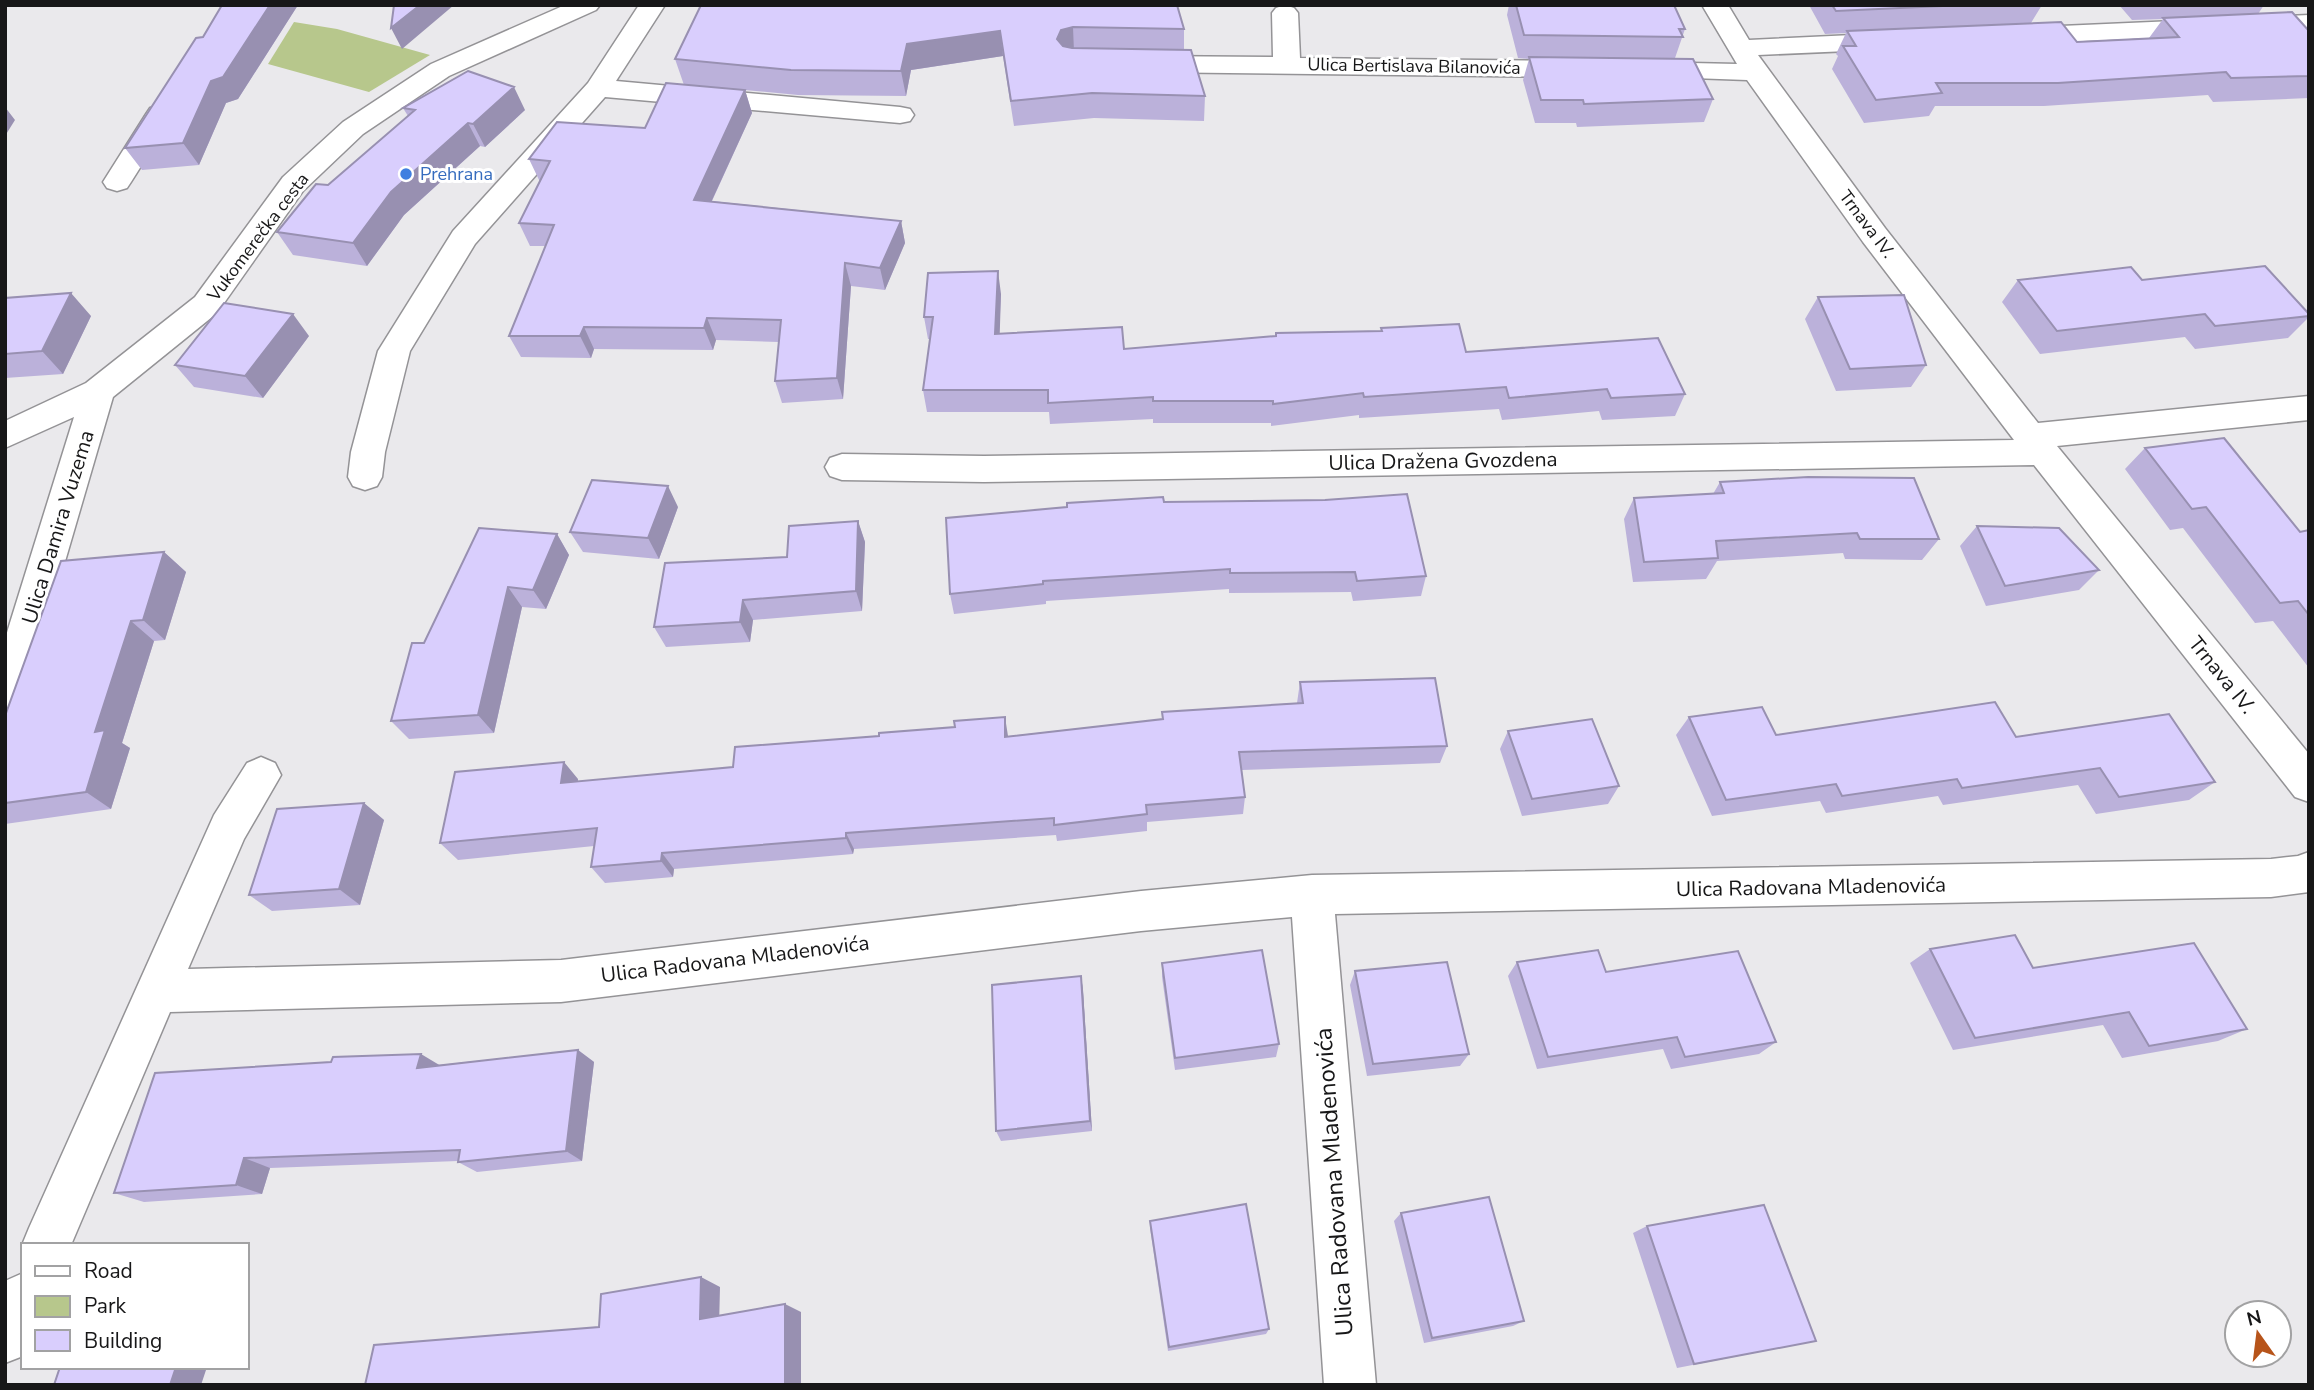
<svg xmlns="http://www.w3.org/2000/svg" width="2314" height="1390" font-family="'Nunito Sans',sans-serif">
	<rect width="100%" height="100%" fill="#eae9ec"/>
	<path fill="#b7c78c" d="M294,22L337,29L430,55L369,92L268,64Z"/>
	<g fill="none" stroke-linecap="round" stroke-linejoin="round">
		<defs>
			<path id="minor" d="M565,5H600L596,10L449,76L363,134L303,191L217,313L113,397L24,702L19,714L5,718V639L74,417L5,448V421L86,383L195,297L283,177L343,122L431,64Z
				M639,5H665L616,81L900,107L910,109L914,115L910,121L900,123L605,97L475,244L410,351L385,452L382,477L377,486L365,490L353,486L348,477L351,452L378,351L453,231L588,83Z
				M1285,5L1294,8L1298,13L1300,58L1579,61L1588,63L1592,69L1588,75L1579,77L1142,72L1133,70L1129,64L1133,58L1142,56L1273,57L1272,13L1276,8Z
				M1702,5H1728L1749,40L1895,33L1904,35L1908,41L1904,47L1895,49L1758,55L1885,228L2038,423L2309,396V420L2057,446L2309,754V802L2295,797L2034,465L984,482L842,480L830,476L825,467L830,458L842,454L984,456L2014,440L1863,242L1747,80L1637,76L1633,70L1637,64L1646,62L1737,64Z
				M2309,15V31L2018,44L2009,42L2005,36L2009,30L2018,28Z
				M160,106L170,108L174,114L131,182L127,188L117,191L107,188L103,182L146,114L150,108Z
				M261,757L275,763L281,775L244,839L188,969L561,960L1141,891L1312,875L2271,859L2298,856L2309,852V892L2271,897L1335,914L1376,1385H1324L1292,917L1141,931L561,1002L170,1012L71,1245H23V1248L22,1245L29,1228L214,815L247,763Z
				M23,1273V1356L5,1363V1281Z"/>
		</defs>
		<use href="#minor" stroke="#949396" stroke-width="3"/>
		<use href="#minor" fill="#fff" fill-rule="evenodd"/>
	</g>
	<path fill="#bbb1da" d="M222,5H298L238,99L226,103L199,165L142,170L125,148L203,37Z
		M701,5L1184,29V50L1205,96L1204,121L1094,118L1014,126L1003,56L911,70L906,96L798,95L745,90L752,113L712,201L901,221L905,243L885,290L851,286L843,399L782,403L775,381L779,342L716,340L713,350L594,349L591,358L521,357L509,336L546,246H530L519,223L540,182L529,159L645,128L684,85L675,59Z
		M1509,5H1674L1685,29L1675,58L1713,99L1704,122L1577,127L1576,123H1535L1523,80L1529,59L1518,58L1507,15Z
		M1809,5H2042L2031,23L2077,42L2149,38L2163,19L2132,20L2119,5H2264L2258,14L2309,31V98L2213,102L2208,95L2044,106H1935L1929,116L1864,123L1832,69L1838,56L1836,54L1846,33L1825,34Z
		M403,108L525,110L485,147L480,146L404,215L367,266L293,255L277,232L328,185L408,116Z
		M2018,280H2142L2309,314V317L2288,338L2195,349L2185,337L2040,354L2002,302Z
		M1001,294L999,334L1124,349L1381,331V328L1466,352L1685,394L1675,416L1602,420L1599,411L1502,420L1499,409L1359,418V415L1271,426V423H1153V419L1050,424L1049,412H927L923,390L930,339H928L924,317Z
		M1818,297L1926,365L1911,387L1836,391L1805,319Z
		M5,298L91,316L63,374L5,378Z
		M309,336L263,398L194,387L175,365Z
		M2145,448L2300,532L2309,530V668L2273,621L2255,623L2183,528L2170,530L2125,469Z
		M1720,482L1939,539L1922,560L1845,559L1843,553L1717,561L1706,579L1633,582L1624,519L1634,498L1713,494Z
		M1164,502L1426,576L1421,596L1353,601L1351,592L1229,593V589L1046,601V604L954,614L950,594Z
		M678,507L659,559L583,552L570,532Z
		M858,521L865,542L862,611L753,620L750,642L666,647L654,627Z
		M1977,526L2099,570L2079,590L1986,606L1960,546Z
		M557,534L569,555L546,609L522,607L494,733L409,739L391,721L424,643Z
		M164,552L186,572L165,640L154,641L122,743L130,748L111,809L5,824V716Z
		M1300,682L1447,746L1440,763L1242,770L1245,797L1243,814L1147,822V831L1057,841L1056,835L854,849L853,854L674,869L673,877L605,883L591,867L594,846L458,860L440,843L578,779V782L733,767L1162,719V712L1297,703Z
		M1689,717L1776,735L2016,737L2215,782L2189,800L2096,814L2078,785L1943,805L1938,796L1826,813L1820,801L1712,816L1676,735Z
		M1508,731L1619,786L1608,804L1522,816L1500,749Z
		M364,803L384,820L360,905L272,911L249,895Z
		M1930,949L2033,968L2247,1029L2218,1041L2122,1058L2103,1025L1953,1050L1910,963Z
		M1517,962L1606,972L1776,1042L1759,1054L1671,1069L1663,1049L1537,1069L1508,976Z
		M1162,963L1279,1044L1276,1057L1175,1070L1162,977Z
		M1355,971L1469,1054L1460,1066L1367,1076L1350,985Z
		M1081,976L1083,990L1092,1131L1001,1141L996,1131Z
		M578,1050L594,1062L582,1161L477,1172L458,1162V1161L270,1168L262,1194L144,1202L114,1193L439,1065Z
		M1401,1213L1524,1321L1513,1326L1424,1343L1394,1221Z
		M1150,1221L1269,1329L1266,1334L1168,1351L1150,1228Z
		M1647,1226L1816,1341L1677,1368L1633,1233Z"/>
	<path fill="#9890b1" d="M270,5H298L238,99L226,103L199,165L183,143L211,81Z
		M420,5H454L402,49L391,28Z
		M1073,27L1074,52L1063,56L1057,39L1061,30Z
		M1000,31L1003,56L911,70L906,96L901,71L907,44Z
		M514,87L525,110L485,147L473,124Z
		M745,90L752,113L702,222L694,200Z
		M5,107L15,120L5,136Z
		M468,123L480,146L404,215L367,266L353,243L391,192Z
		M901,221L905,243L885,290L880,268Z
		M845,263L851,286L843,399L837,378Z
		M998,271L1001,294L999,356L995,334Z
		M71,293L91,316L63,374L42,351Z
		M293,314L309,336L263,398L245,376Z
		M707,318L716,340L713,350L704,328Z
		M584,327L594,349L591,358L580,336Z
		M668,486L678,507L659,559L648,538Z
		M858,521L865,542L862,611L856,591Z
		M557,534L569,555L546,609L533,590Z
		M164,552L186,572L165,640L143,620Z
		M508,587L522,607L494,733L478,715Z
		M743,600L753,620L750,642L740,622Z
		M131,621L154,641L122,743L130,748L111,809L86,792L95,732Z
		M1005,717L1008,736L1009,755L1005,737Z
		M564,762L578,779L575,801L561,783Z
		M364,803L384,820L360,905L339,889Z
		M846,833L854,849L853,854L846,838Z
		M662,853L674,869L673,877L661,861Z
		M1081,976L1083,990L1092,1131L1090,1121Z
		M578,1050L594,1062L582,1161L566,1151Z
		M421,1054L441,1066L417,1068Z
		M244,1158L270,1168L262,1194L236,1185Z
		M701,1277L720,1287L719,1327L700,1319Z
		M785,1304L801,1312V1385H785Z
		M176,1367H207L201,1385H170Z"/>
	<path fill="#d9cefd" stroke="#9890b1" stroke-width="2" d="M222,5H270L223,77L211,81L183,143L125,148L196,38L203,37Z
		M394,5H420L391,28Z
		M701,5H1177L1184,29L1073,27L1061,30L1057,39L1063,46L1072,48L1191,50L1205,96L1092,93L1011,101L1000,31L907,44L901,71L791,70L675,59Z
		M1516,5H1674L1685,29H1679L1683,37L1524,35Z
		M1832,5H1964L1836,11Z
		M2292,12L2309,31V76L2231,78L2226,72L2058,83H1936L1942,93L1876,100L1843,46H1856L1847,31L2061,22L2077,42L2179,37L2163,18Z
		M1529,57L1693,59L1713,99L1584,104L1583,100H1541Z
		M468,71L514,87L473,124L468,123L391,192L353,243L277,232L316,184L328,185L415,110L403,108Z
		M666,83L745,90L694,200L901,221L880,268L845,263L837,378L775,381L781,320L707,318L704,328L584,327L580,336H509L554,225L519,223L550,161L529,159L557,122L645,128Z
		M2265,266L2309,314V316L2215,326L2205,314L2057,331L2018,280L2131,267L2142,280Z
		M998,271L995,334L1122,327L1124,349L1276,336V333L1382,331L1381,328L1459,324L1466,352L1658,338L1685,394L1611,398L1607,389L1509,398L1506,387L1364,397L1363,393L1273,404V401H1153V397L1048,403V390H923L933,317H924L928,273Z
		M71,293L42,351L5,354V298Z
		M1904,295L1926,365L1850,369L1818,297Z
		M224,303L293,314L245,376L175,365Z
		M2224,438L2300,532L2309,530V615L2298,601L2280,603L2206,507L2192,509L2145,448Z
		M1808,477L1914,478L1939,539H1860L1857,533L1716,541L1718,558L1644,562L1634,498L1724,493L1720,482Z
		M592,480L668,486L648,538L570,532Z
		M1407,494L1426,576L1357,581L1355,572L1230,573V569L1043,581V584L950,594L946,518L1067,507V503L1163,497L1164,502L1325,500Z
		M858,521L856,591L743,600L740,622L654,627L665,563L787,557L789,526Z
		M1977,526L2059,528L2099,570L2005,586Z
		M479,528L557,534L533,590L508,587L478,715L391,721L412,643H424Z
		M164,552L143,620L131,621L95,732L105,730L86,792L5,803V716L61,561Z
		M1435,678L1447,746L1239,752L1245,797L1146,805L1147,814L1054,825V818L846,833V838L662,853L661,861L591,867L597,828L440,843L455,772L564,762L561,783L733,767L735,747L879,736V733L955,727L954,721L1005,717V737L1163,719L1162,712L1303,703L1300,682Z
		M1995,702L2016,737L2169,714L2215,782L2119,797L2100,768L1962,788L1957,779L1842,796L1836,784L1726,800L1689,717L1762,707L1776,735Z
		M1592,719L1619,786L1532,799L1508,731Z
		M364,803L339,889L249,895L277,809Z
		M2015,935L2033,968L2194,943L2247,1029L2149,1046L2129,1012L1975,1038L1930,949Z
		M1262,950L1279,1044L1175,1058L1162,963Z
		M1598,950L1606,972L1738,951L1776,1042L1685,1057L1677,1037L1548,1057L1517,962Z
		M1447,962L1469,1054L1373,1064L1355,971Z
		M1081,976L1090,1121L996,1131L992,985Z
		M578,1050L566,1151L458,1162L460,1150L244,1158L236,1185L114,1193L155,1073L331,1062L333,1057L421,1054L417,1068Z
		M1489,1197L1524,1321L1432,1338L1401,1213Z
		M1246,1204L1269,1329L1169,1347L1150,1221Z
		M1764,1205L1816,1341L1694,1364L1647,1226Z
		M701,1277L700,1319L785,1304V1385H365L374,1345L599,1327L601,1294Z
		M60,1367H176L170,1385H54Z"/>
	<circle fill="#3f7fe0" stroke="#fff" stroke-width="2.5" cx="406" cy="174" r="7"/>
	<g text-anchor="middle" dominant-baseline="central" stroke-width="6" stroke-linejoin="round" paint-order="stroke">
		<g font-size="18" fill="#171718" stroke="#fff">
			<text transform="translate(1414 66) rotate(1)">Ulica Bertislava Bilanovića</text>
			<text transform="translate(1867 224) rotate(53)">Trnava IV.</text>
			<text transform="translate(258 237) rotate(-53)">Vukomerečka cesta</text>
		</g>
		<g font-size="18" fill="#366cbe" stroke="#fff" text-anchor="start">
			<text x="420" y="174">Prehrana</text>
		</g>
		<g font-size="21" fill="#171718" stroke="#fff">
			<text transform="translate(1443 461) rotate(-1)">Ulica Dražena Gvozdena</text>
			<text transform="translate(58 527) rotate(-73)">Ulica Damira Vuzema</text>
			<text transform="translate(2222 675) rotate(51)">Trnava IV.</text>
			<text transform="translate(1811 887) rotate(-1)">Ulica Radovana Mladenovića</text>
			<text transform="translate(735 959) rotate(-7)">Ulica Radovana Mladenovića</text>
		</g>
		<g font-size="24" fill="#171718" stroke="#fff">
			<text transform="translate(1334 1182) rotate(-94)">Ulica Radovana Mladenovića</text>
		</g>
	</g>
	<rect width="2314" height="1390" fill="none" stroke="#171718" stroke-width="14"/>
	<rect x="21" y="1243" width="228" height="126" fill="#ffffff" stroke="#a2a2a3" stroke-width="2"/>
	<rect x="35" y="1266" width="35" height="10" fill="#ffffff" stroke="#a2a2a3" stroke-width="2"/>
	<text x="84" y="1278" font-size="21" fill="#171718">Road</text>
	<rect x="35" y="1296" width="35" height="21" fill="#b7c78c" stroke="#a2a2a3" stroke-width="2"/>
	<text x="84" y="1313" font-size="21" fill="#171718">Park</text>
	<rect x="35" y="1330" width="35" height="21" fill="#d9cefd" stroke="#a2a2a3" stroke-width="2"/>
	<text x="84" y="1348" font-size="21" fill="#171718">Building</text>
	<g transform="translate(2258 1334) rotate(346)"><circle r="33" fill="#ffffff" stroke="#a2a2a3" stroke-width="2"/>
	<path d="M0-5L12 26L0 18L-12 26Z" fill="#b7541a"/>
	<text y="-10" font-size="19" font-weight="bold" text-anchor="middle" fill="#171718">N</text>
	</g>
</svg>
